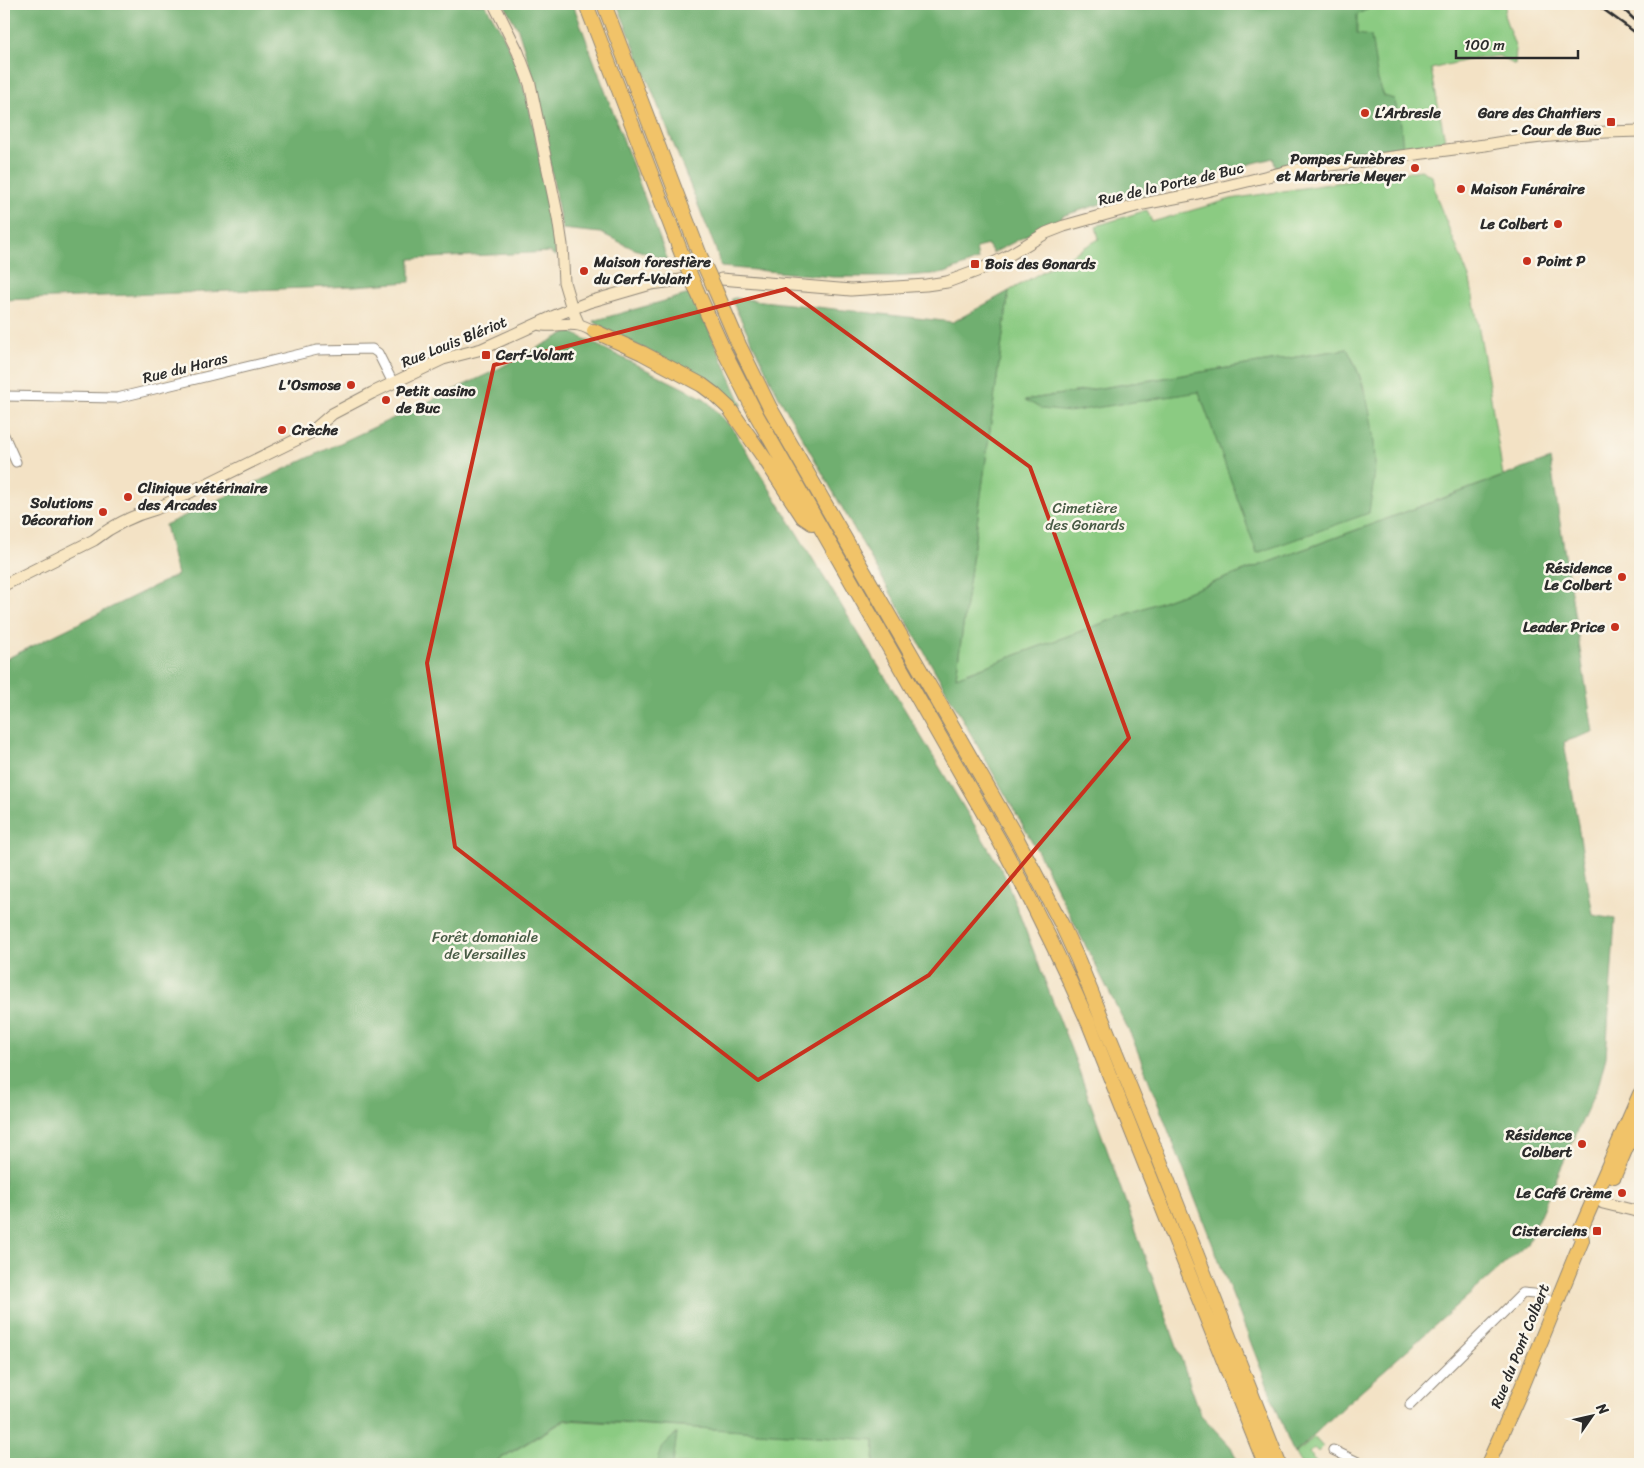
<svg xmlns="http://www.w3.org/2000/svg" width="1644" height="1468" font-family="Sriracha,sans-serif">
	<rect width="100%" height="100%" fill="#fbf7ec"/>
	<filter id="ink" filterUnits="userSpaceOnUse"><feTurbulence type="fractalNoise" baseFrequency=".02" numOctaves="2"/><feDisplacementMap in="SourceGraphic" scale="10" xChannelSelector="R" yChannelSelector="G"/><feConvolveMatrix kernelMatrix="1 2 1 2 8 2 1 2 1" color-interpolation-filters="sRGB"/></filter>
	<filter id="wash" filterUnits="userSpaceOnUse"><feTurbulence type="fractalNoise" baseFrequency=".0096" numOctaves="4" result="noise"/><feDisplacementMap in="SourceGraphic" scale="20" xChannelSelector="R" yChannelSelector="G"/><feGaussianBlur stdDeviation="1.12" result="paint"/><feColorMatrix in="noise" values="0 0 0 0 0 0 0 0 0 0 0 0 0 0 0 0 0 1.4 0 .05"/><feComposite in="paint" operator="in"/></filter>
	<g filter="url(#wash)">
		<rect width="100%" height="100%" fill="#f3e2c5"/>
		<path fill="#8bcb82" stroke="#5b7b56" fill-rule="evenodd" d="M1304,4H1507L1504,15L1516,49L1515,65L1499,56L1467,60L1431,69L1445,140L1276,168Z
			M1421,170L1432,176L1437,199L1470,280L1488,379L1503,476L956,677L1009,291L1099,239L1096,226L1147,210L1152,222L1231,199ZM1347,349L1354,362L1366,392L1257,552L1199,392L1025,400Z
			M566,1420L875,1439L874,1464H492Z
			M1314,1437L1323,1447L1318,1452L1314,1448L1309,1453L1313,1457L1312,1458L1318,1464H1301L1295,1454Z"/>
		<path fill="#70af70" stroke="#4e6d4e" d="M4,4H485L501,31L513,57L528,101L553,224L556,257L550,252L410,259V282L354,286L4,300Z
			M504,4H573L668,261L632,248L601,233L562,229L536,86L518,29Z
			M617,4H1371V7L1357,15V34L1371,36L1378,80L1384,96L1394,99L1398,112L1400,114L1403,150L1276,168L1273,158L1227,170L1157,191L1104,203L1062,216V220L1043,227L993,253L988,245L976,248L978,260L945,273L894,277H834L721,267L715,247Z
			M1009,291L956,677L1550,459L1593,732L1564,742L1593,915L1615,919L1606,1057L1599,1083L1527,1244L1346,1404L1294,1454L1132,1037L1038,852L778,395L731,299L735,298L953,322Z
			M693,293L742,405L736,407L723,391L693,373L604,329L593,321Z
			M569,331L705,399L733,429L887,680L1004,874L1077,1065L1201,1415L1231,1447L1239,1464H874L875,1440L566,1419L491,1464H4V660L177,575L165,525L492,372Z
			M1347,349C1366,384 1374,422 1375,463C1375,479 1371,496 1369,513L1257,553L1199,392L1069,412L1042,409L1025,400Z
			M677,1433L673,1464H657L663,1446Z"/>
	</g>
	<g filter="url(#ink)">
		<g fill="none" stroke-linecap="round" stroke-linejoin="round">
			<defs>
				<path id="minor" d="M4,396L117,398L317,350L372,349L378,353L393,383
					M4,435L16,462
					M1410,1405L1523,1293L1534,1294L1555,1303
					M1333,1450L1362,1464"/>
				<path id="secondary" d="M494,4L518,52L530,84L558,218L562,245L564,282L572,309L579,325
					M721,279L851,290L926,285L947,282L977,271L1006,257L1046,233L1064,226L1143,204L1190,195L1293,170L1485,145C1535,136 1589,132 1640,131
					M538,324C551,328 565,322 579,325C584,326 589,329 594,331
					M4,585L94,540C112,526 134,515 156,509L310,433L332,414L372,393L443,359L482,349L559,314L589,302L651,284L681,280
					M1603,1203L1640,1212"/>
				<path id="primary" d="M1614,1176L1640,1115
					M1488,1464L1520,1392L1582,1240L1580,1231L1640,1094"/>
				<path id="trunk" d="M586,4L684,260
					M604,4L701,258
					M715,289L739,345L770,408L1016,837L1062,925L1078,960L1160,1161L1279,1464
					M697,291L723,349L757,416L1000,842C1032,901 1062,962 1089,1024L1265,1464
					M594,331L642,353L702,385L714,394L729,408L767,462L803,517L812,523"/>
			</defs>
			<use href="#minor" stroke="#8f8678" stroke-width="11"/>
			<use href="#secondary" stroke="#8f8678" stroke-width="13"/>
			<use href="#primary" stroke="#8f8678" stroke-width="16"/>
			<use href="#trunk" stroke="#8f8678" stroke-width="16"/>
			<use href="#minor" stroke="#fff" stroke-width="9"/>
			<use href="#secondary" stroke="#f9e7c3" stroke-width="11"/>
			<use href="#primary" stroke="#f1c369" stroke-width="14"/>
			<use href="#trunk" stroke="#f1c369" stroke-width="14"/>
			<path stroke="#2b2b2b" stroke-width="2.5" d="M1596,4L1640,36
				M1618,4L1640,25"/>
			<defs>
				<path id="trunk-bridge" d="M701,258L715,289
					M684,260L697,291"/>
			</defs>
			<use href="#trunk-bridge" stroke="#8f8678" stroke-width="16" stroke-linecap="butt"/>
			<use href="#trunk-bridge" stroke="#f1c369" stroke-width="14"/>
		</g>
	</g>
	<path fill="none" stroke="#c8321e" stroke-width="4" stroke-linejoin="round" d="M786,289L1030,467L1129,738L929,975L758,1080L455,847L427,663L494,365Z"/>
	<g fill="#c8321e" stroke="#fbf7ec" stroke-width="2">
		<circle cx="1365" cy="113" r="5"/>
		<rect x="1606" y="117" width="10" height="10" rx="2.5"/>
		<circle cx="1415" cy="168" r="5"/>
		<circle cx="1461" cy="189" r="5"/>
		<circle cx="1558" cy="224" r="5"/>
		<circle cx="1527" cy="261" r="5"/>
		<rect x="970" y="259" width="10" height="10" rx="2.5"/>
		<circle cx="584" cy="271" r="5"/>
		<rect x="481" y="350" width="10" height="10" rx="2.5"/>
		<circle cx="351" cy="385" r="5"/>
		<circle cx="386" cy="400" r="5"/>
		<circle cx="282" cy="430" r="5"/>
		<circle cx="128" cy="497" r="5"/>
		<circle cx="103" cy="512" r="5"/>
		<circle cx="1622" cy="577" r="5"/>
		<circle cx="1615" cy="627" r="5"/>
		<circle cx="1582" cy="1144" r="5"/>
		<circle cx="1622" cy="1193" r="5"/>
		<rect x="1592" y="1226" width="10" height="10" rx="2.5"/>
	</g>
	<g text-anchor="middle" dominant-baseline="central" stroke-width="5" stroke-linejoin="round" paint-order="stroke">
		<g font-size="15" font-weight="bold" fill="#2b2b2b" stroke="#fbf7ec" text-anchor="end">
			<text x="1375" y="113" text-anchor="start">L’Arbresle</text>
			<text x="1601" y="113">Gare des Chantiers<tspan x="1601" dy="17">- Cour de Buc</tspan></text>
			<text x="1405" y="159">Pompes Funèbres<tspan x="1405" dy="17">et Marbrerie Meyer</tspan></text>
			<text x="1471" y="189" text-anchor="start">Maison Funéraire</text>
			<text x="1548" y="224">Le Colbert</text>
			<text x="1537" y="261" text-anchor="start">Point P</text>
			<text x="594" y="262" text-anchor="start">Maison forestière<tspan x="594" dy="17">du Cerf-Volant</tspan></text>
			<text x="985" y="264" text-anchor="start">Bois des Gonards</text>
			<text x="496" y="355" text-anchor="start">Cerf-Volant</text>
			<text x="341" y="385">L'Osmose</text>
			<text x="396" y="391" text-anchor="start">Petit casino<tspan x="396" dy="17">de Buc</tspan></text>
			<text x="292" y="430" text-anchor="start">Crèche</text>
			<text x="138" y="488" text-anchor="start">Clinique vétérinaire<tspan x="138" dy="17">des Arcades</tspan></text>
			<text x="93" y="503">Solutions<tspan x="93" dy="17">Décoration</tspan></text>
			<text x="1612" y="568">Résidence<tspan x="1612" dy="17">Le Colbert</tspan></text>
			<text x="1605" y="627">Leader Price</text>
			<text x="1572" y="1135">Résidence<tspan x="1572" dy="17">Colbert</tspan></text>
			<text x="1612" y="1193">Le Café Crème</text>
			<text x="1587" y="1231">Cisterciens</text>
		</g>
		<g font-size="15" fill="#2b2b2b" stroke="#fbf7ec">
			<text transform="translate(1171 184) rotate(-13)">Rue de la Porte de Buc</text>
			<text transform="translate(454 342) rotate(-22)">Rue Louis Blériot</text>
			<text transform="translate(185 368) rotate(-14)">Rue du Haras</text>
			<text transform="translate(1520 1346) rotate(-68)">Rue du Pont Colbert</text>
		</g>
		<g font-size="15" fill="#485b45" stroke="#fbf7ec">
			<text x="1085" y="508">Cimetière<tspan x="1085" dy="17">des Gonards</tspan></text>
			<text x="485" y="937">Forêt domaniale<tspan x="485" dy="17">de Versailles</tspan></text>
		</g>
	</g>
	<rect width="1644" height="1468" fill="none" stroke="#fbf7ec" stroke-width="20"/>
	<g transform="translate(1592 1416) rotate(56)" stroke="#fbf7ec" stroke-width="4" paint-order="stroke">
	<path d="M0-4L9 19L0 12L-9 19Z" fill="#2b2b2b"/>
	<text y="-8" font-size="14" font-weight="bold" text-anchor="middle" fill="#2b2b2b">N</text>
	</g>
	<path d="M1456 50v8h122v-8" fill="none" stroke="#2b2b2b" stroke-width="2.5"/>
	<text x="1464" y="50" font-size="15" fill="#2b2b2b" stroke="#fbf7ec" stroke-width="4" paint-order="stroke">100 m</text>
</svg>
